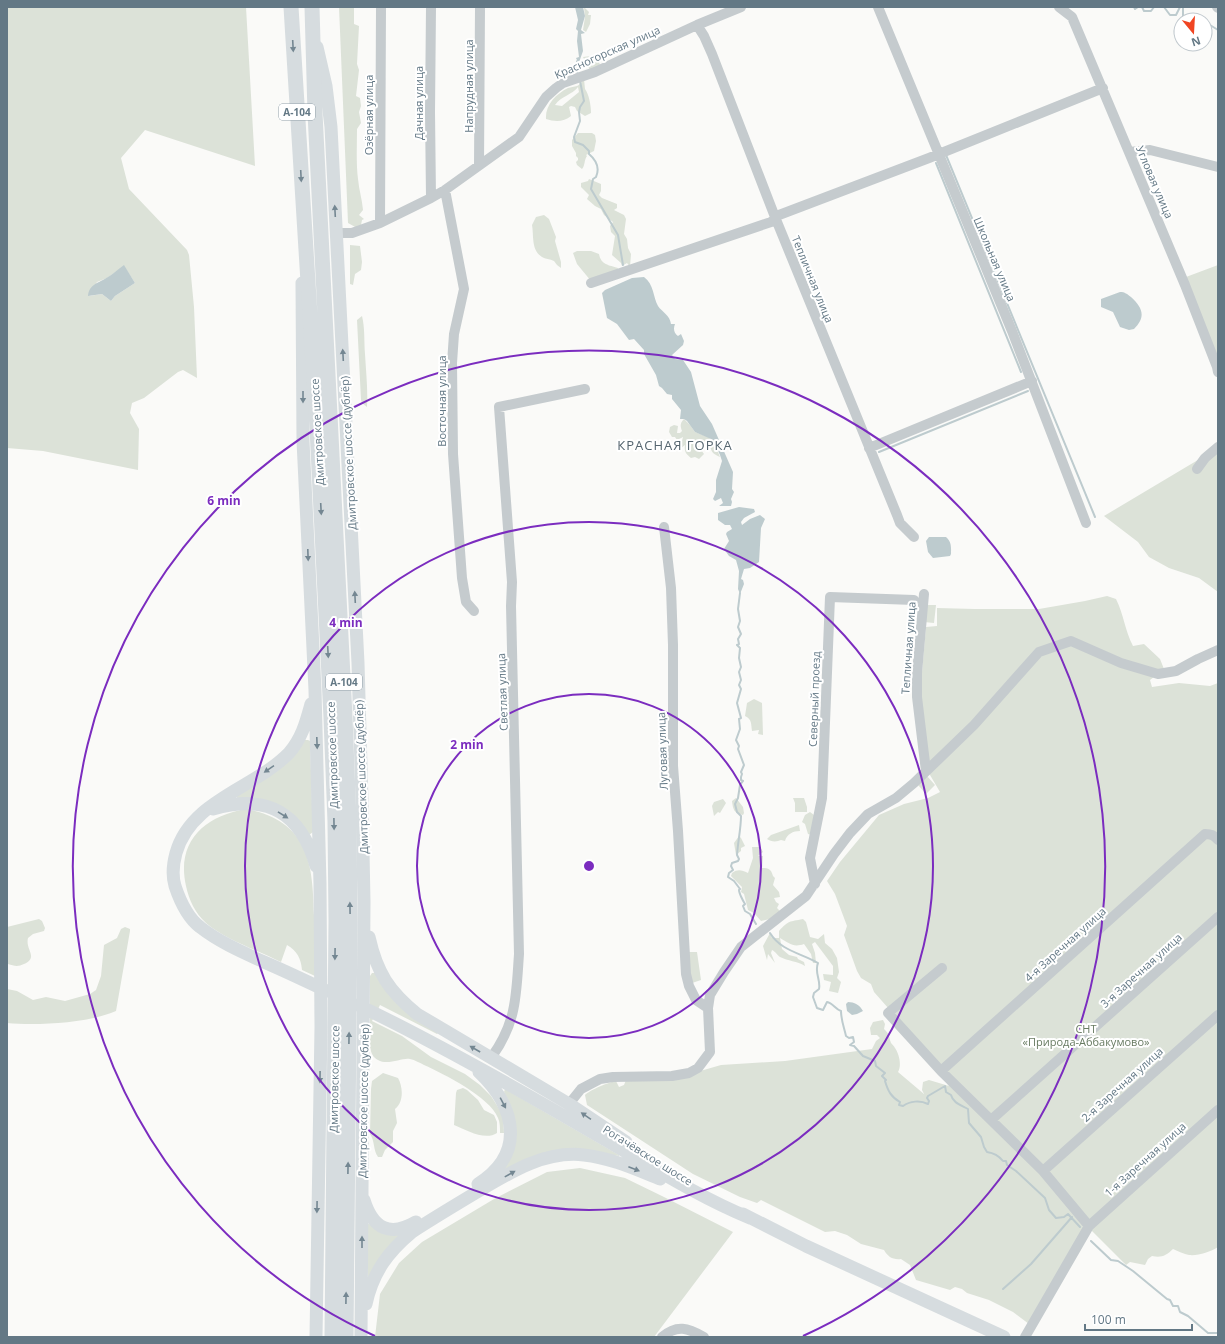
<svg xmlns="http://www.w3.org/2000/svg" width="1225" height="1344" font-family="'Open Sans',sans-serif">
	<rect width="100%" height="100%" fill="#fafaf8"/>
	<path fill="#dce2d8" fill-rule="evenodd" d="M7,7H246L255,166L145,130L121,158L129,189L187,250L189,255L194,307L197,378L183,370L178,372L144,398L132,403L130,413L139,429L138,470L43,451L7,448ZM124,266L135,283L115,296L111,301L102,294L89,296L97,282L107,278Z
		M339,7H354V24L359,26L357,64L359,70L356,96L360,98L361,106L359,112L361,123L357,129C357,145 356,163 358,179C359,190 362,199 363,210L359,215L364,219L362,220L361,225L357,228L348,223Z
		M584,7L589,12L588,15H591L590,24L586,32L583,30L585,17Z
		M591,56L594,57L595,61L599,62L600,65L590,70L583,57Z
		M584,79L585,89C589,94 591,106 591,113L585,116L577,111L575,107L571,106L569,107L571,116C564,122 555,122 546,119C545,105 556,94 568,88C571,87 574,87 577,86C580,85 582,81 584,79ZM578,87L579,92L562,106L555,105C561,96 572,95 578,87Z
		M578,133H592L595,135L596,141L594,151L586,155L587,156C584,160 585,166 582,169L577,165L576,162L578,160V158L576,156V153L572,146V140Z
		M589,179L601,184V191L599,195L602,198L617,204V208L614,210L624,215L626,219L624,234L627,239L628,248L631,254L630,267L627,263L622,266L621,263L612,255L615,236L611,232L610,226L613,222L604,215L601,209L595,206L587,199L589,195L581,187V183L588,181Z
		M544,215L549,219L556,237L555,241L561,262V268L557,265L554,261C550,259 545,259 542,257C531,250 534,236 532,225L536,217Z
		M350,245L360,246L362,262L361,270L355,274L353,285L350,284Z
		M577,251H591L599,254C601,265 609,265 618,268L617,272L591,281L577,264L573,253Z
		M1218,265V358L1186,277Z
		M362,316C365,328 364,341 365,354C366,372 368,389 367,407L362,403L361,400L357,320Z
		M684,419L690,425L695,432L708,437L714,442L720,457C714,454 711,453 710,445H703L699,441H697V444L704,454L699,459L695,457L691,458C686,454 684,452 685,445L680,449L683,437L677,440L675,437H672L669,432L670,427L674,425L678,426L677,433H680L682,431C680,426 680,423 684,419Z
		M1218,448V592L1199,578L1169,568L1149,557L1138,542L1104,516Z
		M1107,596L1116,599C1124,615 1125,631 1133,646L1144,644L1160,659L1164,669L1150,680L1152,687L1179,683L1210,686L1218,683V1247C1210,1252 1198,1256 1189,1255C1184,1254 1178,1251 1173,1249C1166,1256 1161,1258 1152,1256L1148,1259L1145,1265L1130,1262L1126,1265L1091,1230L1029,1324L1013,1312L989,1300L967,1293L962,1289L955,1287L950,1290L916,1280L910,1265L901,1259C893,1260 888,1257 884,1250L861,1244L847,1235L835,1231L825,1232L761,1200L757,1203L740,1197L693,1174L587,1105L585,1095C590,1090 609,1082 616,1081L619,1087L624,1085L626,1080H669L721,1065L785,1061L872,1049L876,1041L880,1038L877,1035H871L870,1028L873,1022L883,1020L885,1024L884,1029C891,1036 888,1035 891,1043C892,1044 894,1046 895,1048C899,1054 902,1065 898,1072L924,1094L922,1090L923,1082L929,1080L949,1086L889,1009L874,992L871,984L861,978L857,971L844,935L847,926L835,894L827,881L840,862L879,815L904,804L928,798L940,792L930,775L920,695L926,627L937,626V608L975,609H1039L1085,601Z
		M925,605H936L934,623L924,622Z
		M754,699L762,703L763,735L758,734L759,730L752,731C751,724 752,719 745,716L747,703Z
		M305,740H308L310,741L313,832L309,835L296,820L238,799L236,796L297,752Z
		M927,776L935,785L926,794L918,785Z
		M736,798L743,807L744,813L743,815C734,813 733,810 732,801Z
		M793,798H804L807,807V812H795V803Z
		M723,799L726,803L720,813L718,812L714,816L712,806L714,802Z
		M246,809C307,821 313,860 314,915C314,935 315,955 315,976L302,970C301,958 297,951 287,945L281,962C257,950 226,940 206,923C195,913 189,900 186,886C176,842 204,816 246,809Z
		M810,812L814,815L812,835L808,834L805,824L802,822L805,815Z
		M799,825L800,831C793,831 787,834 785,841L781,840C777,842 771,842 767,839L771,835Z
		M739,836L741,838L745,846L741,848V851L736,855L734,843Z
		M752,847H760L763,852L758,856H763L762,868C769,868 771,869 773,876L775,878L773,885L779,892L780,897L774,898L776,902L779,904L777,908L780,911L770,919L761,921L754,913L748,910L744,894L741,892L742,887L731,876L732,873C738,869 741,870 748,873L753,858Z
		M39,919L42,921L45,928L44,931L33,934L28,938C25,950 39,957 24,964C18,967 14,966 8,964L7,963V927Z
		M803,919L806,922L810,937L818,939L824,934L825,943L832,949L837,958L839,972L837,978L841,982L838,993L829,991L831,982L824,980L823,974L833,975V966L815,942L812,944L815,953L816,963H813L811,954L804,944C793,948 789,943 780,938L782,949L789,955L797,957L798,959L804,962L805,966C797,961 788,961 780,957C777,955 776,952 772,950L771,953L775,963L768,954L767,960L763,946L770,933L772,938H779V931C789,920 789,922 803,919Z
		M125,927L130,929V931L116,1011C89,1023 37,1026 7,1023V989L17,991L33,1000L46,997L65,1001L90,994L96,990L101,976L104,945L117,938L121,929Z
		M689,952H697L701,980L692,983L690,973Z
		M372,973H376L438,1033L437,1034L380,1005L372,1021L402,1036L431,1057L465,1074L480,1085L491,1096L503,1115L504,1133H500C500,1128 500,1122 498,1118C490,1097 444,1074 424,1065C420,1063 415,1060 410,1059C403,1057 388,1066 378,1060C373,1058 371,1052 370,1048V976Z
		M383,1073L398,1078C403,1087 404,1102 395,1109L397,1123L393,1131V1142L385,1150L382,1157H378C373,1150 375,1141 370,1134L371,1089L372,1081Z
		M463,1088L467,1090L478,1100L484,1110L494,1115L497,1122V1133C485,1141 466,1130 454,1125L456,1093L457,1090Z
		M505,1089L619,1155V1156L594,1152L502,1172L514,1120L511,1106L504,1092Z
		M580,1168L625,1178L664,1197L733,1232L654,1337H375L380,1294L399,1263L422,1242L494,1199L547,1172Z
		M367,1224H369L398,1235L400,1237L368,1278Z"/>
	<path fill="#bdcbce" d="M575,7H583L585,16L581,30L585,33L581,34L583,51L577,68L579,75L576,72V61L577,60L576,58L579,57L577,41L578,31L576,29L578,20Z
		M124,265L135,283L115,296L111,301L102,294L88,296C89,284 99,283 108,277C113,274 118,269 124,265Z
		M644,277C654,284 653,297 658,306C662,312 670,315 671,324H675C673,329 674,333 678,336L681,334L684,341L683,345L672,355L675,359L683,360L691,372L700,406L712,424L733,472L732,489L734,492L731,499L732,502L731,506H719L723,503L721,498L715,501L713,499L716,492V480L722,461L720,455L714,442L711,439L695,432L687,421L684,419H680L681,410L672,399V395L667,394L662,388L659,386L656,375L644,354V350L634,339L629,340L617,324L607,318L602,293L605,290L632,278Z
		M1120,292C1125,292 1127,294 1131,297C1143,308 1146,317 1134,329L1129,330L1120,327L1113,312L1101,307V299Z
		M739,507L754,509L755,512L744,518L741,522L742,525L750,519L760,515L765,519L761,528L759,562L750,568L744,569L741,579L743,580L744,584L740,594L738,589L739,571L736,560L729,556L724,549L729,541L726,534L727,532L732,529L730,525H725L718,520V513Z
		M929,537H946C952,542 951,548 951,554L950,556L933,558L928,552L926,541Z
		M848,1002C854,1002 860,1005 863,1011L857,1014L852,1015L847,1011L846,1004Z"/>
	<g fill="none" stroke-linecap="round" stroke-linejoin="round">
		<path stroke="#bdcbce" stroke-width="2" d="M1134,7L1135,9L1138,7
			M1142,7L1144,11H1151L1154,7
			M1164,7L1170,15H1176L1180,7
			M1183,7V20
			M1205,25H1210L1218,30
			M580,81L584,101L580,107L579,112L580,121L574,137L575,142L583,145L589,151V154C596,160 600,168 596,177L593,179L591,189L618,235L623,265
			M946,155L1095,517
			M936,163L1021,372
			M879,452L1028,391
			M740,593L738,609L740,621L738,627L741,634L738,639L739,644L737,645L740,648L739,658L741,667L739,672L741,680L739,685L741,689L737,703L741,718L739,719L740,729L736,740L739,746L738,749L744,765L741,772L742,774L741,777V780L743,781L740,785L738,798L735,804L737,812L741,816C741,828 738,841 737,855L739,859L738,861L732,863L731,866L733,870L729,873L728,877L734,881L740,889L739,890C739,893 743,901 745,904L743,906L745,911L750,914L756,924
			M770,933C781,951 801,953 818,963C814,972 821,980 819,989L814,993L813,997L817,1008L823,1010L827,1002C833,1003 835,1009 841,1011C841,1020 844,1027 846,1036L849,1038L853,1037L854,1042L850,1045L854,1046L863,1056L875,1061L876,1066L885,1073L882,1076L886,1080L885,1081C888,1091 891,1097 900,1102L899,1105L903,1106C910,1101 920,1100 928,1104L929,1101L927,1098L928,1096L945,1086L946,1092L951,1095C953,1103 961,1105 968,1109L969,1123L981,1137L984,1147L987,1152C994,1153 999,1156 1003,1161H1006L1007,1165L1016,1171L1045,1198L1049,1210L1056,1218L1064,1217L1068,1214L1080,1227
			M1091,1241L1111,1260L1118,1261L1133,1271L1167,1299L1170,1300L1173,1306H1178L1180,1312L1188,1316L1208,1333H1218
			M1003,1289L1031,1264L1072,1217"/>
		<path stroke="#c5cbce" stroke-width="10" d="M431,7L430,112L431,198
			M878,7L1012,331L1086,523
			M1059,7L1072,17L1185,285L1217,367L1218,372
			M1217,7L1218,8
			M697,25L704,36L712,54L775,217L897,515L900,523L914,537
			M1129,152L1150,150L1218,167
			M479,165L480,7
			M445,190L464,289L454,334L452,363L453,454L462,578L466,602L474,611
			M380,223L381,7
			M336,233H352L380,223L431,198L445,190L519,137L546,97L556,88L563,83L595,72L697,25L741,7
			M591,283L771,222L779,215L929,158L1103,88
			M869,448L1032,381
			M1197,469L1205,458L1218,447
			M664,527L671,588L673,645V766L678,831L686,974L689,986L696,1000L708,1008
			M924,594L917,673V697L926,771
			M815,884L810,858L822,798L830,597L914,600
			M942,968L888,1013L941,1071L1043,1171L1089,1226
			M491,1058C517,1022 516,996 519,954L511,606L512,582L499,407L585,389
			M941,1071L1205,834C1211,834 1214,835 1218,840
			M569,1104L581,1089L600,1079L613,1077L672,1076L689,1073L698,1068L710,1052L708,1008L710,995L724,972L741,947L806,896L834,854L850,833L868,814L896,798L914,783L974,725L1039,652L1071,641L1121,663L1158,674L1176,671L1198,659L1218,650
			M991,1120L1218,917
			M1043,1171L1218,1015
			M662,1337C677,1324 688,1328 704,1337
			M1025,1337L1089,1226L1218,1110"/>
		<path stroke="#d6dcdf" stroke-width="13" d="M317,47L326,86L331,127L358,663L362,801L364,902L361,1337
			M302,283L303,441L315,690L320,884L321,1027L316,1337
			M311,704C306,722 302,738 289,753C254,789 191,800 176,853C173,864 172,876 175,886C180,901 188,918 200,927C219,942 242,952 264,962C285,971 306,981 327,991
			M213,809C267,793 301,813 316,866
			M369,937C377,973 389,991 417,1014L569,1104L626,1142
			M358,1005C439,1044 518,1089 595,1134C646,1163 696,1196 750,1218
			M478,1184C526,1154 516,1107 479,1072
			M364,1200C373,1229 390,1237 416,1222
			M743,1214L806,1246L1004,1337
			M366,1304C373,1272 388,1252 412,1232C432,1219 452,1207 472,1195C506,1175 543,1150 584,1155C611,1158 635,1169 660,1179"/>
		<path stroke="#d6dcdf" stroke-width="15" d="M291,7L317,428L331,718L335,822L336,921L332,1337
			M312,7L315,113L345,717L349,820L350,921L346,1337"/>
	</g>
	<defs><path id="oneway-solid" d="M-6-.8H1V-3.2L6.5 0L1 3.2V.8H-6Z"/></defs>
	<g fill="#748792">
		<use href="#oneway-solid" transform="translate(293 46) rotate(87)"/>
		<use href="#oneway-solid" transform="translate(301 176) rotate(87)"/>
		<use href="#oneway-solid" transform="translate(335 211) rotate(-93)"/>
		<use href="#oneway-solid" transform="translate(343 355) rotate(-93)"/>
		<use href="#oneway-solid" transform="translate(303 397) rotate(90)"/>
		<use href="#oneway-solid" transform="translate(321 509) rotate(87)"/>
		<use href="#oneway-solid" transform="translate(308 555) rotate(88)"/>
		<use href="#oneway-solid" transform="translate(355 597) rotate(-93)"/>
		<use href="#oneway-solid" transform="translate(328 652) rotate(87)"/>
		<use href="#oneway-solid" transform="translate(317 743) rotate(88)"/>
		<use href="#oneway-solid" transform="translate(269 769) rotate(146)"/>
		<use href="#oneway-solid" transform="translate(283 815) rotate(32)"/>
		<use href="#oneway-solid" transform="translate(334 824) rotate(89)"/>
		<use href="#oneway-solid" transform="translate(350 908) rotate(-91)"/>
		<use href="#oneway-solid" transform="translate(335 954) rotate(91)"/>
		<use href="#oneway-solid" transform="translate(349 1038) rotate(-89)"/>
		<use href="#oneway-solid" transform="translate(475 1049) rotate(-150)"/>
		<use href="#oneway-solid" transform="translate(320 1077) rotate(91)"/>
		<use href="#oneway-solid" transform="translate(503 1103) rotate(62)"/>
		<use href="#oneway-solid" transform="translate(586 1116) rotate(-146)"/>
		<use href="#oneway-solid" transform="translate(348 1168) rotate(-89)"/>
		<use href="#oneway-solid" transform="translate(634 1169) rotate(21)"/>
		<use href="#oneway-solid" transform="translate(510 1174) rotate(-29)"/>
		<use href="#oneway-solid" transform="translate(317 1207) rotate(91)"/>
		<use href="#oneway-solid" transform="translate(362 1242) rotate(-90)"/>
		<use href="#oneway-solid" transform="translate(346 1298) rotate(-89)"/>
	</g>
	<g fill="none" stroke="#7b2cbf" stroke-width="2">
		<circle cx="589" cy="866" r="172"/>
		<circle cx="589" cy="866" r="344"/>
		<path d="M375 1336A516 516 0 1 1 803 1336"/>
	</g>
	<g text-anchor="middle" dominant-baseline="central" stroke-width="4" stroke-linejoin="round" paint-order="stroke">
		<g fill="#fff" stroke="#92a0aa" stroke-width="1">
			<rect x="279" y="104" width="36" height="16" rx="3"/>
			<rect x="326" y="674" width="36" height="16" rx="3"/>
		</g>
		<g font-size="10" font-weight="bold" fill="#637885">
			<text x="297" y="112">А-104</text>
			<text x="344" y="682">А-104</text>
		</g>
		<g font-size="11" fill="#637885" stroke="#fff">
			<text transform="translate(607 52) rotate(-24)">Красногорская улица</text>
			<text transform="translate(468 86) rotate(-90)">Напрудная улица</text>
			<text transform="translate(418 103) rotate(-90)">Дачная улица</text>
			<text transform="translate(368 115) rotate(-90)">Озёрная улица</text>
			<text transform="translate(1155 182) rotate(67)">Угловая улица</text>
			<text transform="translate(995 259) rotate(67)">Школьная улица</text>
			<text transform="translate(813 279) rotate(68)">Тепличная улица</text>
			<text transform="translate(441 401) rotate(-90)">Восточная улица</text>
			<text transform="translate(317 432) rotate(-93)">Дмитровское шоссе</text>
			<text transform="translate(348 453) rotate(-93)">Дмитровское шоссе (дублёр)</text>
			<text transform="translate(908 648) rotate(-86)">Тепличная улица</text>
			<text transform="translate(502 692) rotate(-92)">Светлая улица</text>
			<text transform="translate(814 699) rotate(-88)">Северный проезд</text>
			<text transform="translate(662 751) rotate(-92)">Луговая улица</text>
			<text transform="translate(332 755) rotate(-92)">Дмитровское шоссе</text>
			<text transform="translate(361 777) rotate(-92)">Дмитровское шоссе (дублёр)</text>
			<text transform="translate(1065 944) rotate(-42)">4-я Заречная улица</text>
			<text transform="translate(1141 970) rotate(-42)">3-я Заречная улица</text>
			<text transform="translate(334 1079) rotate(-89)">Дмитровское шоссе</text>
			<text transform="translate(1122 1084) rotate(-42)">2-я Заречная улица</text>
			<text transform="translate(363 1101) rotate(-89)">Дмитровское шоссе (дублёр)</text>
			<text transform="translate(648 1155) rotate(32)">Рогачёвское шоссе</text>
			<text transform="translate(1145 1159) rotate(-42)">1-я Заречная улица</text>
		</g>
		<g font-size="11" fill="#687b62" stroke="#fff">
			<text x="1086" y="1028">СНТ<tspan x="1086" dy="13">«Природа-Аббакумово»</tspan></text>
		</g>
		<g font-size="13" letter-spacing="1" fill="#55656f" stroke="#fff">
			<text x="675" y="445">КРАСНАЯ ГОРКА</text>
		</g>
	</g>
	<circle cx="589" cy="866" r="6" fill="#7b2cbf" stroke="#fff" stroke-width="2"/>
	<g font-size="12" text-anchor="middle" font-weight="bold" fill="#7b2cbf" stroke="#fff" stroke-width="4" stroke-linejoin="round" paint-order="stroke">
		<text x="224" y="505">6 min</text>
		<text x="346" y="627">4 min</text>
		<text x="467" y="749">2 min</text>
	</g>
	<rect width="1225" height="1344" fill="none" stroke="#637885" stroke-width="16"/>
	<g transform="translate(1193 32) rotate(162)"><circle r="19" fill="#ffffff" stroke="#c1c9ce"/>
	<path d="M0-3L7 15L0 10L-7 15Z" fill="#f04522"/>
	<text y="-6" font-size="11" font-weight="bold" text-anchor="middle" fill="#637885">N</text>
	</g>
	<path d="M1085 1324v6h107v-6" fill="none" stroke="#637885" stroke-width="2"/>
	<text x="1091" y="1324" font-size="12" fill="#637885" stroke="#ffffff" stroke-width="3" paint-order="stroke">100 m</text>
</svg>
